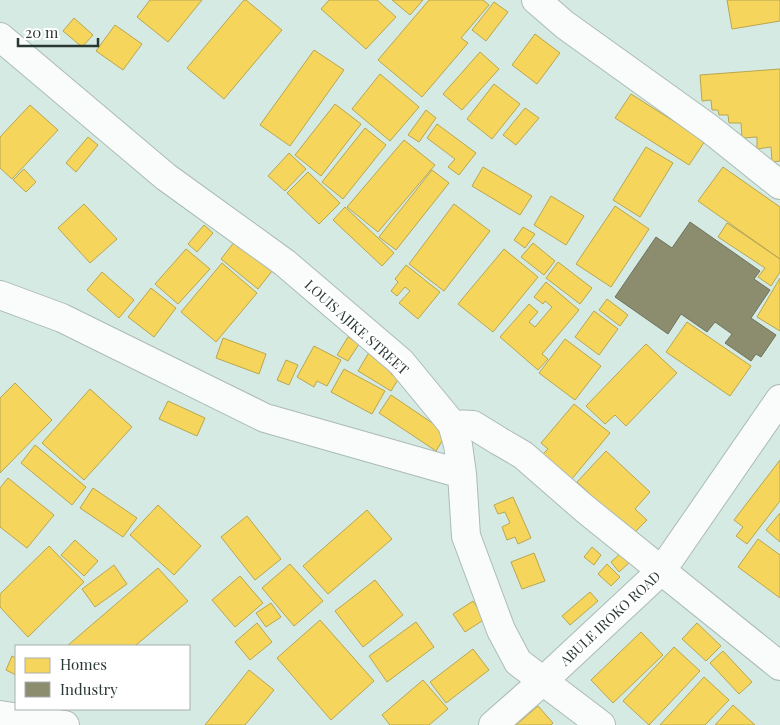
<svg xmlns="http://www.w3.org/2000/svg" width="780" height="725" font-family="'Playfair Display',serif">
	<rect width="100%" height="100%" fill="#d5eae2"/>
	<path fill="#f6d55c" stroke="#b8a650" d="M150,0H202L168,42L137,17Z
		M244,0H246L282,30L224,99L187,68Z
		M329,0H377L396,17L366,49L321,9Z
		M392,0H423L410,15Z
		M429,0H483L489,5L461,38L468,43L422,97L378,60Z
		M727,0H780V21L732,29Z
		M494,2L508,12L486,41L472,30Z
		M74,18L93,35L82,47L63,31Z
		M115,25L142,44L123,70L96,51Z
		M535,34L560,53L537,84L512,65Z
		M314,50L344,70L290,146L260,125Z
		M480,52L499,69L462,110L443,94Z
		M780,69V161L772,162L771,147L757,149V137L742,138L741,123H729L728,115H719L718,110H712L711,100L702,101L700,75Z
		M380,74L419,107L390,141L352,109Z
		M494,84L520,104L492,139L467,119Z
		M631,94L705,141L689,165L615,118Z
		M335,104L361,124L321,176L295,155Z
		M30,105L58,130L12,179L0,168V137Z
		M525,108L539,118L516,145L503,135Z
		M426,110L436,118L419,142L408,135Z
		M437,124L476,153L459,175L448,167L455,159L427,138Z
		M365,128L386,145L343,199L322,182Z
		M88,137L98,145L76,172L66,163Z
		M404,140L435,165L378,232L347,207Z
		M646,147L673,163L640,217L613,200Z
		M289,153L306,169L285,191L268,176Z
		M483,167L532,196L520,215L472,186Z
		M723,167L780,207V259L698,201Z
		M24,169L36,182L26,192L13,180Z
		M432,170L449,183L396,250L379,237Z
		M308,172L340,203L319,224L287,193Z
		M551,196L584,216L566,245L534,225Z
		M84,204L117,239L90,263L58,228Z
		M454,204L490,231L444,291L409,264Z
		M615,206L649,229L611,287L576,264Z
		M345,207L394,253L382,266L333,220Z
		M727,223L780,259V272L771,286L758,277L765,268L718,237Z
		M204,225L213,233L197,252L188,244Z
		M523,227L535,234L525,248L514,240Z
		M239,236L276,266L258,289L221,259Z
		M533,243L555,261L544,275L521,257Z
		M186,249L210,269L178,304L155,284Z
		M504,249L538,277L493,332L458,304Z
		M558,262L592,288L580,304L546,278Z
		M222,263L257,293L216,342L181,312Z
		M406,265L440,292L418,319L399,303L410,291L405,287L397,296L391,291L398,282L395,279Z
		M102,272L134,300L119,318L87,290Z
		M780,278V331L757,317Z
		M546,282L579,310L542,354L548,359L538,370L500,337L529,304L538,312L529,322L535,327L552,307L545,301L543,304L534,297Z
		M151,288L176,308L154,337L128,317Z
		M607,299L628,315L620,326L599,310Z
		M594,311L618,329L599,355L575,337Z
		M687,322L751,366L730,396L666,352Z
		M348,337L359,344L348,361L337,355Z
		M223,338L266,354L259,374L216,358Z
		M565,339L601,366L575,400L539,373Z
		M646,344L677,373L626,426L615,415L605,424L586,406Z
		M314,346L341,360L327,386L317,381L314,387L297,377Z
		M371,349L396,365L391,374L399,378L391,391L358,371Z
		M286,360L298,365L289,385L277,380Z
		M344,369L385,391L372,414L331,392Z
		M15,383L52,420L0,473V398Z
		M90,389L132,427L84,480L42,443Z
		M391,395L447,433L436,451L379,413Z
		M168,401L205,418L197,436L159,419Z
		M574,404L610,433L571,480L542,455L548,449L541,443Z
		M35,445L86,487L72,505L21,463Z
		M606,451L650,492L635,509L647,520L633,534L577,482Z
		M780,460V501L747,544L736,536L743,527L734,520Z
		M8,478L54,515L27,548L0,527V488Z
		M93,488L137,518L123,537L80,508Z
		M513,497L531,538L518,544L515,537L507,540L502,527L510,523L505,512L498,514L494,505Z
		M158,505L201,546L174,575L130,535Z
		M367,510L392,539L328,594L303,566Z
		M780,513V542L766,530Z
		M247,516L281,559L255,580L221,537Z
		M758,539L780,555V598L738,567Z
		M75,540L98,561L84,576L61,555Z
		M49,546L84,582L28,637L0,607V594Z
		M592,547L601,555L594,565L584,557Z
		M622,552L630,562L619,572L611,562Z
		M534,553L545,581L522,589L511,562Z
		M290,564L323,601L294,626L262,588Z
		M607,564L620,577L611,586L598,574Z
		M114,565L127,584L95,607L82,589Z
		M158,568L188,601L135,646H67Z
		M240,576L263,603L235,627L212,600Z
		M375,580L403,615L363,647L335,611Z
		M590,592L598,601L570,625L562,616Z
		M473,601L485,619L465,632L453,614Z
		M271,603L281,617L266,627L256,613Z
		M320,620L374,681L331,720L277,658Z
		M416,622L434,647L387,682L369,656Z
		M257,623L272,642L250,660L235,642Z
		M697,623L721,646L706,661L682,639Z
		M641,632L663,655L613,703L591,680Z
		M674,647L700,671L649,725L623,701Z
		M473,649L489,670L446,703L430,682Z
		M723,651L752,682L739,694L710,663Z
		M12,656L16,658V675L6,670Z
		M249,670L274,690L245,725H205Z
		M704,677L729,700L705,725H660Z
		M423,680L448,709L429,725H390L382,715Z
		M733,705L755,725H715Z
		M538,706L553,723L551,725H516Z"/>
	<path fill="#8c8c6e" stroke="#6e735c" d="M690,222L760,271L754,279L770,290L751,318L776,335L761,357L756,354L751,361L725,343L732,334L715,322L707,332L681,314L668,334L615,297L656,237L672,248Z"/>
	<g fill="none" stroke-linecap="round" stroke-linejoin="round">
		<defs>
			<path id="minor" d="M536,0L565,25L710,129L780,185
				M0,37L166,177L285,263L401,362L452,424L458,445L462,474L466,536L501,630L518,662L601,725
				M0,295L62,318L265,418L462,474
				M452,424L473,425L499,441L523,455L585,509L780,666
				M0,715L65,725
				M493,725L543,681L662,570L780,399"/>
		</defs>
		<use href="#minor" stroke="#abbbb5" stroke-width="30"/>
		<use href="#minor" stroke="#f9fcfb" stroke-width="28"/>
	</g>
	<g text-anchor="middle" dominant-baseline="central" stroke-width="5" stroke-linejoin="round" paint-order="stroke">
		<g font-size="14" fill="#293833" stroke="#fff">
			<text transform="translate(357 327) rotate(42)">LOUIS AJIKE STREET</text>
			<text transform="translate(610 618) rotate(-43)">ABULE IROKO ROAD</text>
		</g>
	</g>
	<rect x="15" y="645" width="175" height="65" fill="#ffffff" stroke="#a9afad"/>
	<rect x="25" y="658" width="25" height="15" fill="#f6d55c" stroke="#a9afad"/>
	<text x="60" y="670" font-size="15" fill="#293833">Homes</text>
	<rect x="25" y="682" width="25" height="15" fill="#8c8c6e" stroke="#a9afad"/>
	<text x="60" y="695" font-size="15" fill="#293833">Industry</text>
	<path d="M18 38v8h80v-8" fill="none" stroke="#293833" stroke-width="2.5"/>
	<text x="25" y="38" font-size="15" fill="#293833" stroke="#ffffff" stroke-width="4" paint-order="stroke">20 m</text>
</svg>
